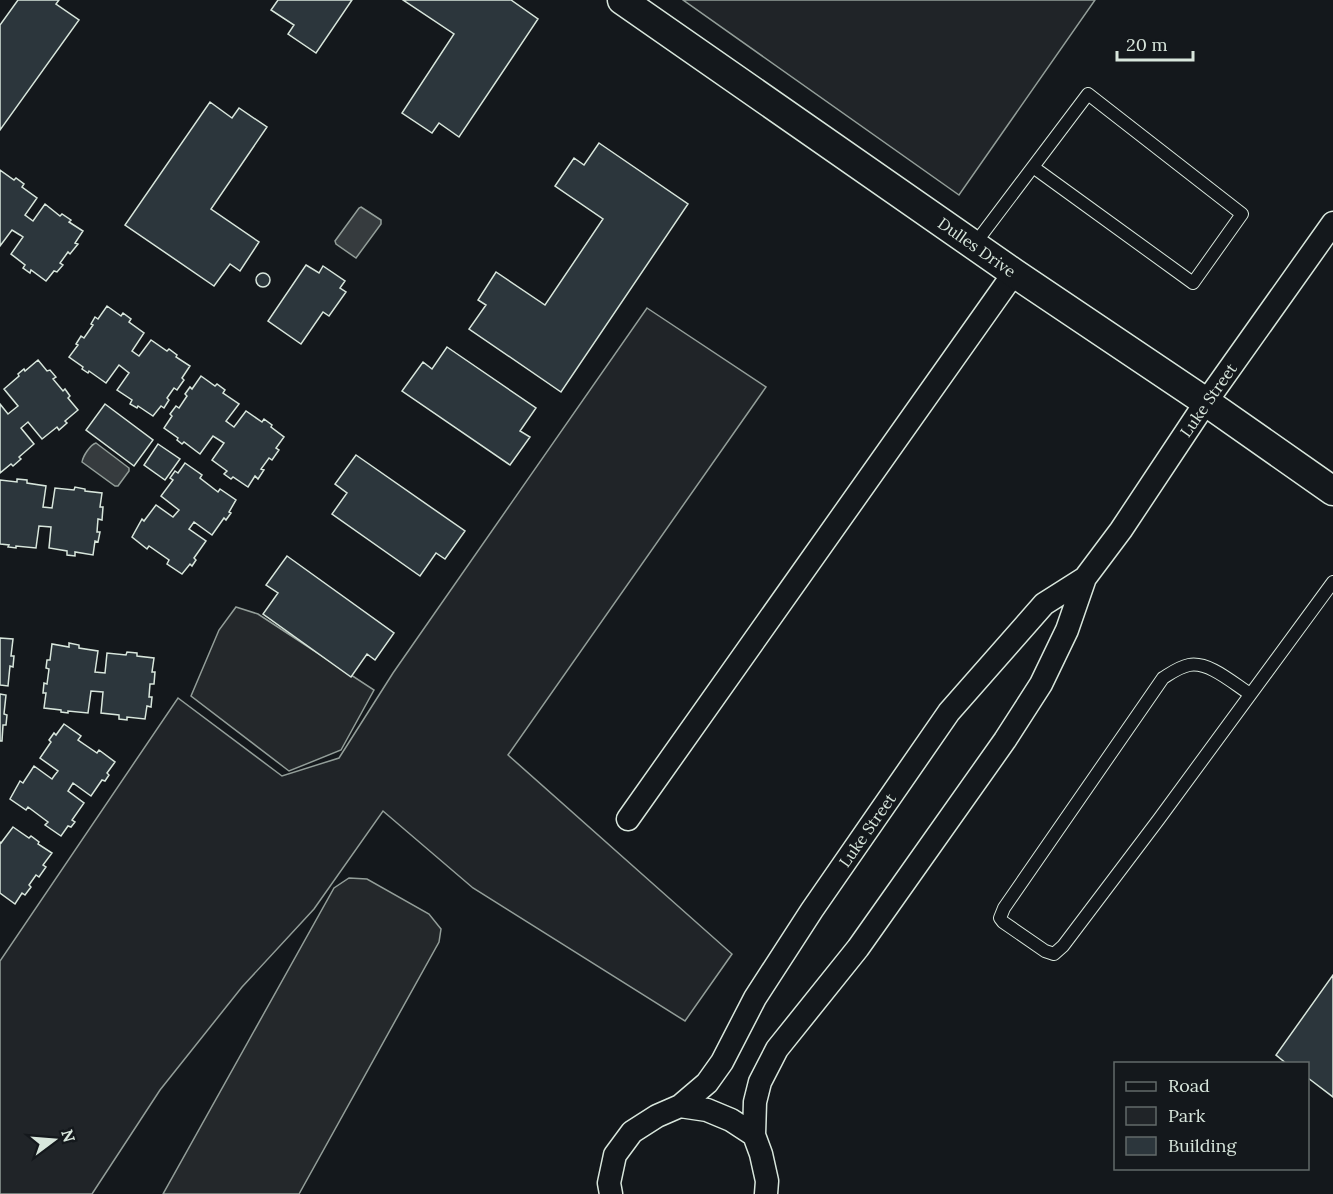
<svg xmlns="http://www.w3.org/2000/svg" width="1333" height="1194" font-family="Lora,serif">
	<rect width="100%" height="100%" fill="#14181c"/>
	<path fill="#202428" stroke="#939e99" stroke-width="1.5" d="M683,0H1095L959,195Z
		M647,308L766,387L508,755L732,954L685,1021L473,888L383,811L314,909L242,987L160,1090L92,1194H0V961L178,698L282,776L339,758L393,673Z"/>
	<path fill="#24282b" stroke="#939e99" stroke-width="1.5" d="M236,607L258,614L374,690L341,750L289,771L191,696L219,630Z
		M349,878L367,879L429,914L441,929L439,942L299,1194H163L334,888Z"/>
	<path fill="#363b3e" stroke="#939e99" stroke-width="1.5" d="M361,207L381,220V224L356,258L336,244L335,241L359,208Z
		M96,443L129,468V471L118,486H115L82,462C83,456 90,445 96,443Z"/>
	<path fill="#2c363c" stroke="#d8e6dc" stroke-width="1.5" d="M18,0H59L56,4L79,20L0,130V25Z
		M278,0H352L316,53L288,34L294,25L271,10Z
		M403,0H511L538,19L459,137L439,123L432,133L402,113L454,34Z
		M210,102L232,118L239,108L267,127L211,209L259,242L240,271L230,264L214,286L125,225Z
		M599,143L688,204L561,392L469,329L486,305L478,300L496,272L545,305L603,219L555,186L574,158L584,165Z
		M0,170L14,180L16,178L24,184L22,187L37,198L25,215L33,221L45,204L60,216L62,214L71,220L69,222L83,231L75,243L78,244L70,254L68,252L60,263L63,265L57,272L54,271L46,281L31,270L30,273L23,268L25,265L11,254L23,237L20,235L12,230L0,246Z
		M306,265L319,273L323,266L345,281L340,288L346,292L329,316L323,312L301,344L268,321Z
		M256 280a7 7 0 1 1 14 0a7 7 0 1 1-14 0Z
		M107,306L121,316L123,313L131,319L129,322L144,333L132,351L139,356L151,340L167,351L169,349L177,355L176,357L190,366L182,378L184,380L177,390L174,388L167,398L169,400L164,408L161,406L153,416L138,406L137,408L130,404L132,400L117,390L129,373L119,365L106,383L89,371L88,373L82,369L83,367L69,357L78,345L76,344L81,336L84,338L93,325L91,324L95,317L98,319Z
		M447,347L536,408L520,431L530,437L510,465L402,391L423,362L432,369Z
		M38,360L47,371L50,370L56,377L53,379L63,391L65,389L70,396L68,398L78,410L65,421L67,423L59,430L57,427L42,439L28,422L21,428L34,444L19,457L21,459L13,466L11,464L0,473V404L8,414L18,406L4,389L19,376L18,374L24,369L25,371Z
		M201,376L215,386L217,384L225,390L223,393L239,404L226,421L234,427L246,411L262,422L264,419L272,425L271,427L284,437L276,448L279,450L272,460L269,458L261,469L264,470L258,479L255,476L248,487L233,477L231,479L224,474L227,471L212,460L224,443L213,436L200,454L184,442L182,444L177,440L178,438L164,428L172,416L170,414L176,406L179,408L187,396L185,394L190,387L192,389Z
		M105,404L153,440L134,466L86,430Z
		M158,444L180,459L165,480L144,465Z
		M356,455L465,531L445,559L436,553L420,576L332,514L347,493L335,484Z
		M185,463L202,475L200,478L218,492L220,489L236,500L229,512L231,513L226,520L224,518L212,535L194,522L189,529L206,541L194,558L196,560L192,566L190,564L182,574L167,564L169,560L149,546L147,549L132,537L142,519L144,521L156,505L173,517L179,510L161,496L173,480L170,478L175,471L178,473Z
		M17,479L27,480V483L46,486L43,507L52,508L55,488L74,490L75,487L85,489V491L102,493L100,507H103L102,520L98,519L97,532H100L98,542L95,541L93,555L75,552V556L67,555V551L49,548L51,527L39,526L36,548L16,546V548L8,547L9,545L0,544V480L17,482Z
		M287,556L394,633L375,660L367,654L351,677L263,614L278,593L266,585Z
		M0,638L13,639L11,656H14L13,667L10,666L8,686L0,685Z
		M69,643L79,645V648L98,651L95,672L105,673L107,653L126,655L127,652L137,653V656L154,658L152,672H155L154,684H150L149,697H152L151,707L147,706L145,719L127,717V720L119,719V715L101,713L103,692L91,691L88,713L68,711V713L61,712V710L44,708L46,693H43L44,683L47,684L49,669L46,668L47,660H50L52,644L69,647Z
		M0,694L6,695L4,714L7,715L6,725H3L2,741H0Z
		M64,724L81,736L78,740L97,753L99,750L115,762L107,773L109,775L105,781L102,780L91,796L73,783L68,791L84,803L72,820L75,822L71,827L68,826L61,836L45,825L48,822L28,807L26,810L10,799L20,781L23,783L34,766L52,779L54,776L58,771L40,758L51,742L49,740L54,733L56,735Z
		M13,827L29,838L31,836L39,842L38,844L52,853L43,865L46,867L39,877L36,875L29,885L31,887L25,895L22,893L15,904L0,893V842L1,843Z
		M1333,975V1097L1308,1078V1064H1287L1276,1055Z"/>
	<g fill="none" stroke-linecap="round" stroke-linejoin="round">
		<defs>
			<path id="service" d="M974,245L1088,94L1242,214L1193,283L1033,167
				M1250,694C1234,684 1209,661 1189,665C1179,667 1171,673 1163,678L1004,908L1000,918L1003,922L1045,951L1054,954L1063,946L1159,819L1333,582"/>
			<path id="minor" d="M628,819L1014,273
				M680,1106L707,1110L731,1120L754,1135
				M611,1194L609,1183L615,1155L632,1132L657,1116L680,1106L707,1083L722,1062L755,998L812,910L949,712L1044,604L1085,578
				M766,1194L767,1181L761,1154L754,1135L755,1102L760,1082L777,1049L858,948L1005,740L1041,684L1067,630L1085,578L1121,530L1206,402L1333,223"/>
			<path id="tertiary" d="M622,0L1014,273L1206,402L1333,491"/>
		</defs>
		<use href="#service" stroke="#d8e6dc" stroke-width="14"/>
		<use href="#minor" stroke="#d8e6dc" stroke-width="25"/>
		<use href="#tertiary" stroke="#d8e6dc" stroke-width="31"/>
		<use href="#service" stroke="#14181c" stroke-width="12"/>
		<use href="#minor" stroke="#14181c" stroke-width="22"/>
		<use href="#tertiary" stroke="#14181c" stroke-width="28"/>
	</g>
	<g text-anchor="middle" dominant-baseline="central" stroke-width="4.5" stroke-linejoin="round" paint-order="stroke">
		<g font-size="16" fill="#d8e6dc" stroke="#14181c">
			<text transform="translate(977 247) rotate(35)">Dulles Drive</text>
			<text transform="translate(1208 400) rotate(-55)">Luke Street</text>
			<text transform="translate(867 830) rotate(-55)">Luke Street</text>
		</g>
	</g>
	<rect x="1114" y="1062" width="195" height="108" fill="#14181c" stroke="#626a69" stroke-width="1.5"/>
	<rect x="1126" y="1082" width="30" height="9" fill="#14181c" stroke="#626a69" stroke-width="1.5"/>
	<text x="1168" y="1092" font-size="18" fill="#d8e6dc">Road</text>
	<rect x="1126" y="1107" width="30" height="18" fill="#202428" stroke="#626a69" stroke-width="1.5"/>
	<text x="1168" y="1122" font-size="18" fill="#d8e6dc">Park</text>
	<rect x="1126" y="1137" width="30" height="18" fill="#2c363c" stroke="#626a69" stroke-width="1.5"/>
	<text x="1168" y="1152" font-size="18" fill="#d8e6dc">Building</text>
	<g transform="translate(54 1140) rotate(74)" stroke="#14181c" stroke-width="4.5" paint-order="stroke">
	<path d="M0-4.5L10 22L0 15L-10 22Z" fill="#d8e6dc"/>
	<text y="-9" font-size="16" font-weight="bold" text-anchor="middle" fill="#d8e6dc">N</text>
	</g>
	<path d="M1117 51v9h76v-9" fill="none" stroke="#d8e6dc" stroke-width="3"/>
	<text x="1126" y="51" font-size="18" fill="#d8e6dc" stroke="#14181c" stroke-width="4.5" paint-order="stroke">20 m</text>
</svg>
